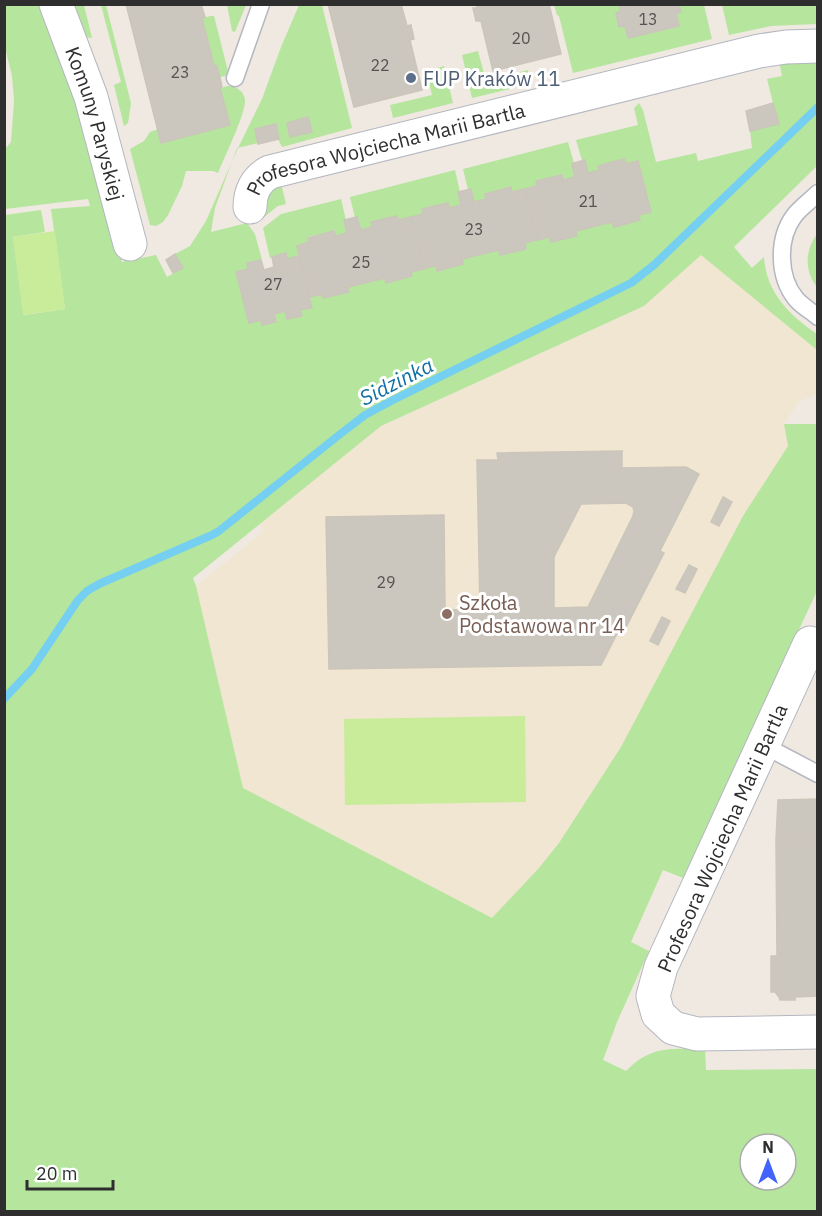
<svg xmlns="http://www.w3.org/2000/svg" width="822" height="1216" font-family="'IBM Plex Sans',sans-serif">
	<rect width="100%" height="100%" fill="#efe9e1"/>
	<path fill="#f0e6d1" d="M701,254L817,350V394L799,401L784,424L788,446L743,517L621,747L559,843L539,868L492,919L243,788L196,586L264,531L260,524L381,426L644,306Z"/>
	<path fill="#b6e59e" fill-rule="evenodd" d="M761,4L817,5V24L771,26L729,35L722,5Z
		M5,5H47L74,73L122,262L156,255L167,277L183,268L175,254L190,246L206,221L238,148L262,99L281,47L299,5H322L352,128L282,147L278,139H279L275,125L256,129L258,143L237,148L215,208L211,232L247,223L255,234L262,260L247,263L248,269L236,272L249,323L261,320L263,325L276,322L274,314L285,311L288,319L301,316L300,310L312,307L310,297L322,294L324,298L349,292L348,287L385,278L386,283L412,276L411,272L436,265L437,270L463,264L462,259L499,250L500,255L525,243L550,237L551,242L577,236L576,231L612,222L614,226L639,220V215L651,212L638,161L626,164L624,159L599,166L600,170L588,173L585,161H582L576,140L638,125L634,108L639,103L643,110L656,162L696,153L698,161L752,148L750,131L773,103L767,79L782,76L779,61L817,60V166L734,247L752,268L764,257C766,292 789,315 817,334V350L701,255L644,306L381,426L193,578L196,586L243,788L492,918L539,868L559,843L621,747L743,516L788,446L784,424H817V591L683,878L663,870L631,942L649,951L617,1022L603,1060L626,1071C652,1045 670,1049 705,1049L706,1070L817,1069V1211H5V215L41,210L45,232L13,237L24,315L65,309L51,209L90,206L88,199L5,209L4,150L11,142L14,101L12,76L5,47ZM750,1144H786V1180H750Z
		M64,5H84L92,38L75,36Z
		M101,5H106L131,103L128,123L124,126L114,85L121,82Z
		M227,5H246L235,32L232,31Z
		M554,5H619L621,11L619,27L625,26L628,38L679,26L676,13L681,12L679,5H704L712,39L573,73L559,16L557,15Z
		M211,16H214L229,75L220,77L217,66H214L202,18Z
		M478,51L486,81L528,70L531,84L472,98L462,55Z
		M444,66L453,103L393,118L390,105L432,95L426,71Z
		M228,86C236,86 244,91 245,100C246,113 224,158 218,173L213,171H186L182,186L168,215L163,222L156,226L150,225L130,149L144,141L150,132L158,129L161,143L229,125L220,88Z
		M568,142L574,163L572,165L575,177L563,180L561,175L536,181L537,186L512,192L510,187L485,194L486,199L474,202L471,189L468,190L463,169Z
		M455,170L460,192H458L461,205L449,208L448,203L422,209L423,214L398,220L397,216L371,222L372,227L361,230L358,217L355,218L350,197Z
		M281,183L286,204L278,206L260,220L259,215L263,196Z
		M341,199L346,220L344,221L347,233L335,236L334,231L308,237L309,242L297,246L299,256L287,259L286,253L270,258L263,228L281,214Z
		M817,234V287C804,271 805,250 817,234Z"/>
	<path fill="#c9ec9a" d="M55,231L65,309L23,315L13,237Z
		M525,716L526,802L345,805L344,719Z"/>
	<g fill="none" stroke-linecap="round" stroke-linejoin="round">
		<path stroke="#75cff0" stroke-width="8" d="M4,699L32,669L78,600L87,591L99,584L212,535L219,531L339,435L365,415L393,400L631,283L654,265L818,107"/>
	</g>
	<path fill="#cbc7bf" stroke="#cbc5ba" stroke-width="1.5" fill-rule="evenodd" d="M126,4H201L205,17L202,18L214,66H217L221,82L222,87L220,88L230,125L161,143Z
		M328,4H401L407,26L411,25L414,39L410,40L422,90L354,107Z
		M477,4H549L561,54L493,71L481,21H476L473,8H477Z
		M619,4H679L681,12L676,13L679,26L628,38L625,26L619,27L616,13L621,11Z
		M773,103L779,124L750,131L746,111Z
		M308,117L312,132L290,137L287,123Z
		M276,124L279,139L258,144L255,129Z
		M624,159L626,164L638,161L651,212L639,215L640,220L614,227L612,222L576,231L577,236L551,242L550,237L537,240L525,189L537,186L536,181L562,175L563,180L575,177L572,164L574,163L585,160L588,173L600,170L598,166Z
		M511,187L512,192L525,189L537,240L525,243L526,249L500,255L499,250L462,259L463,264L437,271L436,265L424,269L411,217L423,214L422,209L448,203L449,208L461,205L458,192L471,189L474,202L486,199L485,194Z
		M397,216L398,220L411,217L424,269L411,272L412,276L386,283L385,278L348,287L349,292L323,298L322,294L310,297L297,246L309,242L308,238L334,231L335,236L347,233L344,220L357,217L361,230L372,227L371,222Z
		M286,253L287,259L299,256L312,308L300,310L302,316L287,319L285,311L274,314L276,322L262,325L261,320L249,323L236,272L248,269L247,263L261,260L264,270L274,267L272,257Z
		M175,254L183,268L173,273L166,260Z
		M622,451V468L686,467L699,474L660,551L664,553L626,627L622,624L601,665L329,669L326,517L444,515L445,610L480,609L477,460H498L497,453ZM626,503L633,507L634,511L633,516L588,607L554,608V557L581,504Z
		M723,497L732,502L719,526L711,522Z
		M689,565L697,569L685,593L676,589Z
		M662,617L670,621L658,645L650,641Z
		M818,799V840H776L778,800Z
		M776,840H818V996L795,997V1000H780L779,997L775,992H771V956H777Z"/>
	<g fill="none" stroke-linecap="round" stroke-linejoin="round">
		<defs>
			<path id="lane" d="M235,78L261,4
				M818,193C810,201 800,208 794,216C777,239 778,277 796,299C802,306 811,311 818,317
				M763,745L818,774"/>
			<g id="street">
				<path id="s1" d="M56,4L91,97L130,244"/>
				<path id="s2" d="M250,207C250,192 256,179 270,172L759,51L786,47L818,46"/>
				<path d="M810,643L661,967L653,996L658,1014L673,1028L697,1034L818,1032"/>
			</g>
		</defs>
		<use href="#lane" stroke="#b4b7c1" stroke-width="19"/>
		<use href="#street" stroke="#b4b7c1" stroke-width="35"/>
		<use href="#lane" stroke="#fff" stroke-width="16"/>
		<use href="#street" stroke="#fff" stroke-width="33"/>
	</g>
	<circle fill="#5c6f8a" stroke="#fff" stroke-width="2" cx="411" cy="78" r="6"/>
	<circle fill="#8d6e63" stroke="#fff" stroke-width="2" cx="447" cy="614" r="6"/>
	<g text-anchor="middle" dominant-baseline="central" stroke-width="6" stroke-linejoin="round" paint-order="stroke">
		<g font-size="16" fill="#555452">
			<text x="648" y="19">13</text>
			<text x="521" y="38">20</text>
			<text x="380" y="65">22</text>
			<text x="180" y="72">23</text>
			<text x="588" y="201">21</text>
			<text x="474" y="229">23</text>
			<text x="361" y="262">25</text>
			<text x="273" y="284">27</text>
			<text x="386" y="582">29</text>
		</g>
		<g font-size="20" fill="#4e5e75" stroke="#fff" text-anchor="start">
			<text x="423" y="78">FUP Kraków 11</text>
		</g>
		<g font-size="20" fill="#2e2e2e" stroke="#fff">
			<text stroke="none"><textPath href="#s1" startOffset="126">Komuny Paryskiej</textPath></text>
			<text stroke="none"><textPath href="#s2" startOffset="159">Profesora Wojciecha Marii Bartla</textPath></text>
			<text transform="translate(722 838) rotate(-66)">Profesora Wojciecha Marii Bartla</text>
		</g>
		<g font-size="20" fill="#785e54" stroke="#fff" text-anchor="start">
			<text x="459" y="602">Szkoła<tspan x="459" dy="23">Podstawowa nr 14</tspan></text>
		</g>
		<g font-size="21" font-style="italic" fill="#0d6fa3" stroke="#fff">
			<text transform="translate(396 381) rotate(-27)">Sidzinka</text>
		</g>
	</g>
	<rect width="822" height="1216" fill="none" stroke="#2e2e2e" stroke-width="12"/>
	<g transform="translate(768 1162)"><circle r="28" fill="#ffffff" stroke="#ababab" stroke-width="1.5"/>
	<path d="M0-4.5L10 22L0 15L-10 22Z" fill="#4264fb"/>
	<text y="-9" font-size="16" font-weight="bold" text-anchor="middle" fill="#2e2e2e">N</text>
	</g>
	<path d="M27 1180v9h86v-9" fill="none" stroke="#2e2e2e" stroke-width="3"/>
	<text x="36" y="1180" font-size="18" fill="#2e2e2e" stroke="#ffffff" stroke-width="4.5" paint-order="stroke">20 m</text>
</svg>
